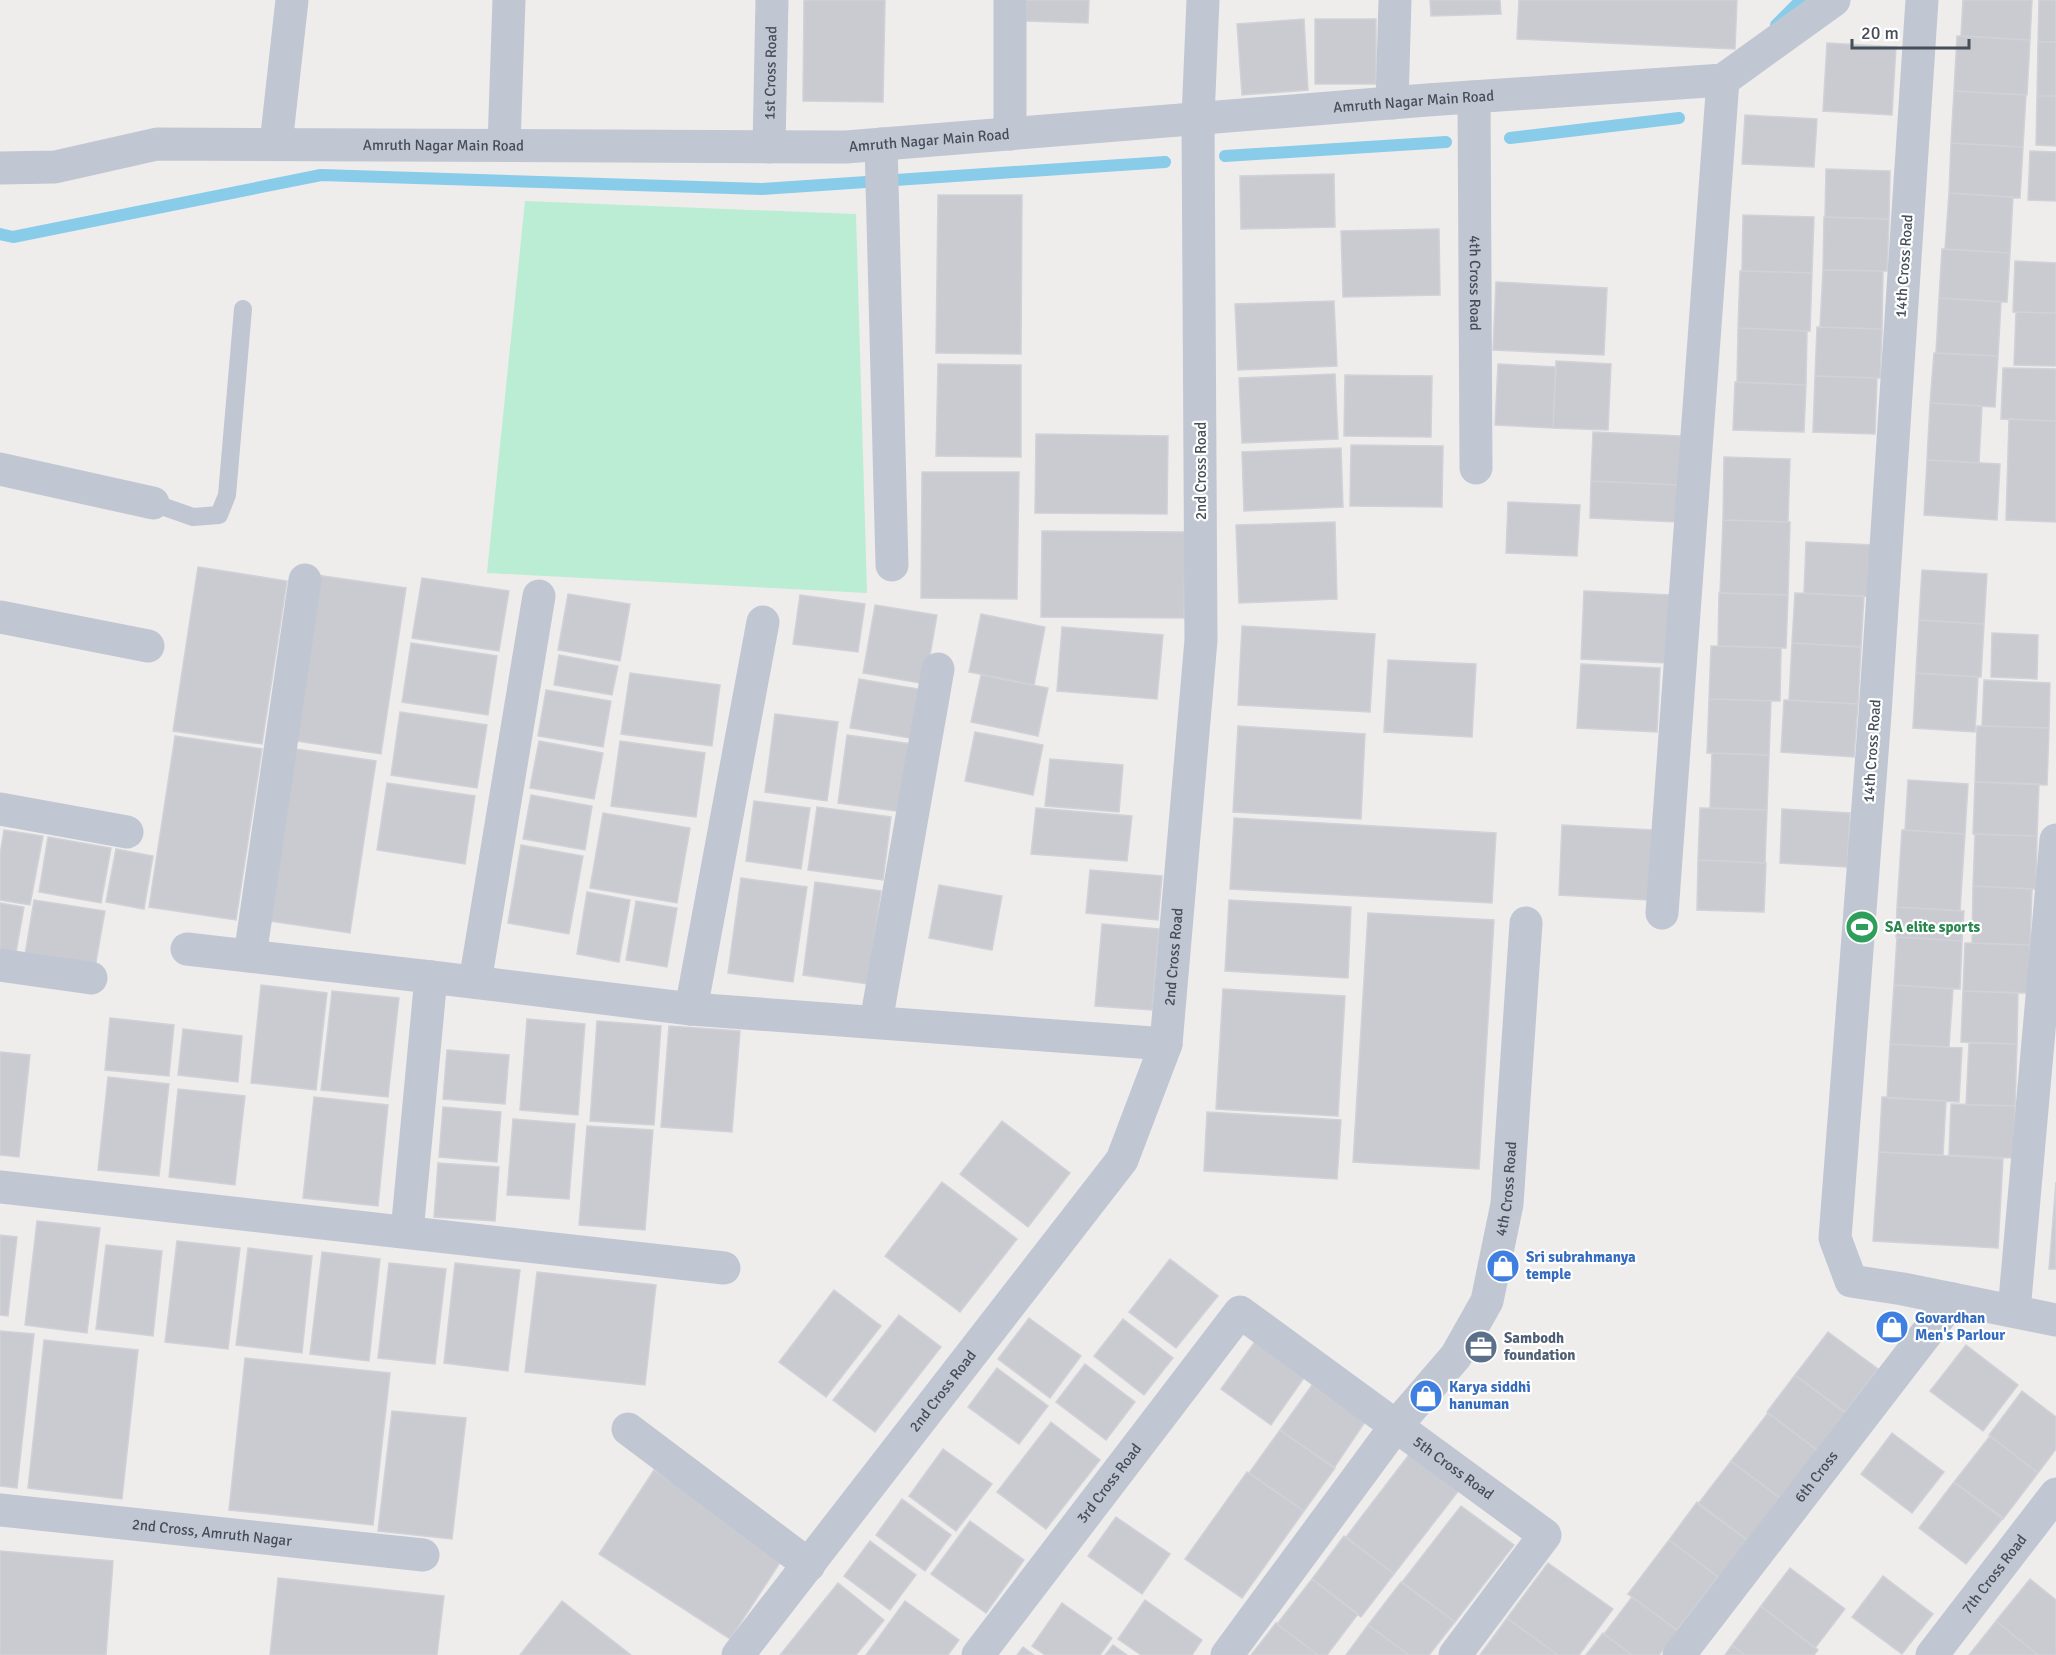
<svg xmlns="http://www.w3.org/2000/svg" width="2056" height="1655" font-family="Signika,sans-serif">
	<rect width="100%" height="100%" fill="#efecec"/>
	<path fill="#baedd3" d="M525,201L856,214L867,593L487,573Z"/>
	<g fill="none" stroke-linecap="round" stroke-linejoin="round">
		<path stroke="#88cce9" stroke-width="12" d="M1776,25L1801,0
			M1510,138L1679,118
			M1225,156L1446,142
			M0,234L13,237L321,175L762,189L1165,162"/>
	</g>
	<path fill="#c9cbd1" stroke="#d0d2d8" stroke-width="1.5" d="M804,0H885L883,102L803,101Z
		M1026,0H1089L1088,23L1026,21Z
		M1430,0H1500L1501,14L1431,16Z
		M1519,0H1737L1735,49L1517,39Z
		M1963,0H2032L2030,40L1961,36Z
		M2039,0H2056V42H2038Z
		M1304,19L1308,90L1242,95L1237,24Z
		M1315,19H1376V84H1315Z
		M1957,36L2030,40L2027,95L1954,91Z
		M2038,42H2056V96H2037Z
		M1827,43L1896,47L1892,115L1823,111Z
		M1954,91L2026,95L2023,147L1951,143Z
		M2037,96H2056V146L2036,145Z
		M1745,115L1817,119L1814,167L1742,164Z
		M1951,143L2023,147L2020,198L1949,193Z
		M2030,151L2056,152V201L2028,200Z
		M1826,169L1890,171L1889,219L1825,217Z
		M1334,174L1335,227L1241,229L1240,176Z
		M1949,193L2013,197L2010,253L1945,249Z
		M938,195H1022L1021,354L936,353Z
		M1743,215L1814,217L1812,273L1742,271Z
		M1824,217L1889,219L1887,271L1823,270Z
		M1439,229L1440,295L1343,297L1341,231Z
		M1942,249L2010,253L2007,302L1939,298Z
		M2015,261L2056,263V313L2013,312Z
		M1823,270L1883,271L1882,329L1820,327Z
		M1740,271L1812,273L1810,331L1738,328Z
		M1496,282L1607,288L1604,355L1493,350Z
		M1939,298L2001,302L1998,356L1936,353Z
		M1334,301L1337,366L1238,370L1235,304Z
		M2016,312L2056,313V366L2014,365Z
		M1817,327L1882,329L1880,378L1815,376Z
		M1738,328L1807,331L1806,385L1737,382Z
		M1934,353L1998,356L1995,407L1930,403Z
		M1556,361L1611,364L1608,430L1553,428Z
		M938,364L1021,365V457L936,456Z
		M1498,364L1556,367L1553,428L1495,425Z
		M2003,368L2056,369V421L2001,419Z
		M1335,374L1338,439L1242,443L1239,378Z
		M1345,375L1432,376L1431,437L1344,436Z
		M1815,376L1877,378L1875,434L1813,432Z
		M1735,382L1806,385L1804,432L1733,430Z
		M1930,403L1982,406L1979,463L1927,460Z
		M2009,419L2056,421V522L2006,520Z
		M1593,432L1681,436L1679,485L1591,481Z
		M1036,434L1168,436L1167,514L1035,513Z
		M1351,445L1443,446L1442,507L1350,506Z
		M1341,448L1343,507L1244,511L1242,452Z
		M1724,457L1790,459L1788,522L1723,520Z
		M1927,460L2000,464L1997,520L1924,515Z
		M922,472H1019L1017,599L921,598Z
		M1591,481L1679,485L1677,522L1590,518Z
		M1508,502L1580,505L1577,556L1506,553Z
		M1723,520L1790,522L1788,595L1720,593Z
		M1335,522L1337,599L1239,603L1236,525Z
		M1042,531L1185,532L1184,618L1041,617Z
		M1806,542L1874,545L1871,597L1804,593Z
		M198,567L287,581L262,744L173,731Z
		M1922,570L1987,574L1984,624L1919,620Z
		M316,575L406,588L381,754L291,740Z
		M422,578L509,591L499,651L412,638Z
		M1584,591L1671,595L1668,663L1581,659Z
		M1719,593L1788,595L1786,648L1718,646Z
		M1795,593L1864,596L1861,647L1792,643Z
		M568,594L630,604L620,661L558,650Z
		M800,595L865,604L858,652L793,644Z
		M875,605L937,615L925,684L863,673Z
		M981,614L1045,627L1034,685L969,672Z
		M1919,620L1984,624L1981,677L1916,673Z
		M1242,626L1375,634L1370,712L1238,705Z
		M1062,627L1163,635L1157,699L1057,691Z
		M1992,633L2038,635L2037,679L1991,677Z
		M411,643L497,656L488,715L402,702Z
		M1792,643L1861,647L1858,704L1789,700Z
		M1711,646L1781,648L1780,701L1709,699Z
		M559,655L618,666L612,695L554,685Z
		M1388,660L1476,664L1472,737L1384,732Z
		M1581,664L1660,668L1657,732L1577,728Z
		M630,673L720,685L712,746L621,734Z
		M1916,673L1978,677L1975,732L1913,728Z
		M981,675L1048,688L1038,736L971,722Z
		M859,679L924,690L915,739L850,728Z
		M1984,680L2050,683L2049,728L1982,726Z
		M546,690L611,701L603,747L538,736Z
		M1709,699L1771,701L1769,755L1707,753Z
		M1784,700L1858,704L1854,757L1781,752Z
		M400,712L487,725L477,788L391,775Z
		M775,714L838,722L827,801L765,792Z
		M1238,726L1365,734L1361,819L1233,812Z
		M1977,726L2049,728L2047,785L1975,782Z
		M975,732L1043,745L1033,795L965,781Z
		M847,735L912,744L903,812L838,803Z
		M175,736L262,749L236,920L149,907Z
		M539,741L603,753L594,799L530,788Z
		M620,741L705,753L696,817L611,806Z
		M289,748L376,761L350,933L264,920Z
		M1712,753L1769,755L1767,810L1710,808Z
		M1050,759L1123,765L1119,812L1045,806Z
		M1908,780L1968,784L1965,834L1905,830Z
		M1975,782L2039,784L2037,836L1973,834Z
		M387,783L475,796L465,864L377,850Z
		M531,795L592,806L585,850L523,839Z
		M754,801L810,808L801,869L746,861Z
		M817,807L891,817L883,880L808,870Z
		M1036,808L1132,816L1127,861L1031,854Z
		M1700,808L1767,810L1765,863L1698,860Z
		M1782,809L1850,813L1847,867L1780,863Z
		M603,813L690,828L677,903L590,888Z
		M1234,818L1496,833L1492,903L1230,889Z
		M1562,825L1652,830L1648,900L1559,895Z
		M4,830L43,836L30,905L0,900V855Z
		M1902,830L1965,834L1960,911L1897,907Z
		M1975,834L2037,836L2036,889L1973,886Z
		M48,837L111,848L101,903L39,892Z
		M521,845L583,856L569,934L508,923Z
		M116,849L153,856L144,909L106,902Z
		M1698,860L1766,863L1764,912L1697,910Z
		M1090,870L1162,876L1158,920L1086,913Z
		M741,878L807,887L793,982L728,973Z
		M815,882L881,891L868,984L803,975Z
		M939,885L1002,896L992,950L929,938Z
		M1973,886L2032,889L2030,945L1972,943Z
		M587,892L630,900L619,962L577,954Z
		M34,900L105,911L94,973L24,961Z
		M1229,900L1351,907L1348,978L1225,971Z
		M636,901L677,908L667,967L626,960Z
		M0,903L24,907L15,958L0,956Z
		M1897,907L1964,911L1962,941L1896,937Z
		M1368,913L1494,920L1479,1169L1353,1162Z
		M1102,924L1159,929L1152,1010L1095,1006Z
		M1897,937L1962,941L1960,989L1894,985Z
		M1965,943L2030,945L2029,993L1963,991Z
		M261,985L327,993L316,1090L251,1083Z
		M1894,985L1953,989L1949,1047L1890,1044Z
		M1223,989L1345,996L1338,1116L1216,1109Z
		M332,991L399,998L388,1097L321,1090Z
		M1963,991L2018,993L2017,1044L1961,1042Z
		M110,1018L174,1025L169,1076L105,1070Z
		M527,1019L585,1024L578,1115L520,1110Z
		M597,1021L661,1026L654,1125L590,1121Z
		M669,1026L740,1031L732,1132L661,1127Z
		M183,1029L242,1036L238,1082L178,1075Z
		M1969,1043L2017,1044L2015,1106L1966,1105Z
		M1890,1044L1962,1048L1959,1102L1887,1098Z
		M447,1050L509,1055L505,1104L443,1099Z
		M0,1052L30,1055L19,1157L0,1155Z
		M108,1077L169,1084L159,1176L98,1170Z
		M178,1089L245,1096L235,1185L169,1177Z
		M314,1097L388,1105L378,1206L303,1198Z
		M1882,1097L1946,1101L1943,1155L1879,1152Z
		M1951,1104L2015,1106L2013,1158L1949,1155Z
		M443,1107L501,1112L497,1162L439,1157Z
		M1207,1112L1341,1120L1337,1179L1204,1171Z
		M513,1119L575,1124L569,1199L507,1195Z
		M1002,1121L1070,1173L1028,1227L960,1174Z
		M587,1126L653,1130L645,1230L579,1225Z
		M1879,1152L2003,1159L1998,1248L1873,1241Z
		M438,1163L499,1167L495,1221L434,1217Z
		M942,1182L1017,1239L960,1312L885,1256Z
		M2056,1182V1269H2049Z
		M37,1221L100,1228L87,1333L25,1325Z
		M0,1235L17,1237L8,1316L0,1315Z
		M177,1241L240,1248L228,1349L165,1342Z
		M106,1245L162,1251L153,1336L96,1329Z
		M248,1248L312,1256L302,1353L236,1345Z
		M322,1252L380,1259L369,1361L310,1354Z
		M1170,1259L1218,1296L1176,1348L1129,1312Z
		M389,1263L446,1269L435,1364L378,1358Z
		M455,1263L520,1270L508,1371L444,1363Z
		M537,1272L656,1285L645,1385L525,1372Z
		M834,1290L881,1326L826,1397L779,1362Z
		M899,1315L941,1347L875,1432L833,1400Z
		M1029,1318L1081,1356L1050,1398L998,1359Z
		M1123,1319L1173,1358L1144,1395L1094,1356Z
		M0,1331L34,1334L17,1488L0,1486Z
		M1828,1332L1878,1369L1845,1412L1795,1375Z
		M44,1340L138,1350L122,1499L28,1488Z
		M1256,1340L1306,1375L1271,1425L1221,1389Z
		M1966,1345L2018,1385L1983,1431L1930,1391Z
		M245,1358L390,1373L373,1525L229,1510Z
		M1085,1364L1135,1402L1106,1440L1056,1402Z
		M997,1368L1048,1406L1019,1444L968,1407Z
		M1795,1375L1845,1413L1817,1450L1767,1412Z
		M1312,1385L1365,1422L1334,1468L1280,1430Z
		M2022,1391L2056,1417V1449L2038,1473L1989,1435Z
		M392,1411L466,1418L452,1539L378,1531Z
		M1768,1413L1817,1450L1780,1498L1731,1461Z
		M1051,1422L1100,1460L1046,1529L997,1492Z
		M1280,1430L1335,1468L1304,1511L1249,1473Z
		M1892,1433L1944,1472L1912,1513L1861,1474Z
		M1990,1436L2038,1473L2003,1519L1954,1482Z
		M943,1449L992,1484L956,1531L909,1496Z
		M1411,1452L1460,1489L1394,1574L1346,1537Z
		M1731,1461L1780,1498L1750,1542L1698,1504Z
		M654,1470L785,1555L730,1639L599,1554Z
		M1247,1472L1304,1511L1242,1598L1185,1559Z
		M1954,1482L2003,1518L1966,1564L1919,1528Z
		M902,1499L951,1535L925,1571L876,1535Z
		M1697,1502L1750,1542L1721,1579L1669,1540Z
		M1461,1506L1514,1545L1455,1622L1402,1582Z
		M1116,1517L1170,1554L1142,1594L1088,1556Z
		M970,1521L1024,1560L986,1613L931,1574Z
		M1344,1536L1394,1574L1361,1617L1312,1579Z
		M1669,1540L1718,1577L1677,1630L1628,1594Z
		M870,1541L916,1575L890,1610L844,1576Z
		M0,1551L113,1561L106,1655H0Z
		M1548,1563L1613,1609L1579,1655H1558L1507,1618Z
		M1790,1568L1845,1609L1815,1648L1761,1606Z
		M1883,1576L1933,1614L1902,1654L1852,1617Z
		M278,1578L444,1596L437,1655H270Z
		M1312,1579L1358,1614L1327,1655H1318L1277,1624Z
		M2030,1579L2056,1600V1655H2038L1996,1621Z
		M1401,1582L1455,1622L1429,1655H1409L1368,1625Z
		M838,1583L884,1620L856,1655H780Z
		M1632,1597L1678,1631L1659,1655H1632L1604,1634Z
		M1145,1600L1202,1640L1192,1655H1141L1118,1639Z
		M562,1601L631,1655H520Z
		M905,1601L959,1640L948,1655H866Z
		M1062,1603L1112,1638L1100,1655H1045L1032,1646Z
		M1761,1606L1818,1650L1814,1655H1745L1732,1645Z
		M1507,1618L1558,1655H1480Z
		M1996,1621L2038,1655H1969Z
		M1276,1623L1277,1624L1318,1655H1251Z
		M1368,1625L1409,1655H1346Z
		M1603,1633L1604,1634L1632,1655H1586Z
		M1113,1645L1127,1655H1105Z
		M1732,1645L1745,1655H1725Z
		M1023,1647L1034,1655H1017Z"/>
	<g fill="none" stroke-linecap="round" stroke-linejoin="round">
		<path stroke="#c0c7d2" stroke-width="18" d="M153,503L193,517L219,515L227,495L243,309"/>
		<g stroke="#c0c7d2" stroke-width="33">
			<path d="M1922,0L1875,714L1835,1238L1851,1281L1903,1289L2056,1320"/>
			<path id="s1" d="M1474,97L1476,468"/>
			<path d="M1392,103L1395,0"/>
			<path d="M1010,134V0"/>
			<path d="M276,144L292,0"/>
			<path d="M881,144L892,565"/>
			<path d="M504,145L509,0"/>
			<path id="s2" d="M769,147L772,0"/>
			<path id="s3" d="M0,168L55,167L157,144L846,147L1427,100L1723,80L1834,0"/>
			<path d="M0,469L153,503"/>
			<path d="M0,617L148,646"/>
			<path d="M0,809L127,832"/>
			<path d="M1662,913L1723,80"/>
			<path d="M187,949L431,977"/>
			<path d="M250,956L305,580"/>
			<path d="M0,965L91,978"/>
			<path d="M475,982L539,596"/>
			<path d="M691,1009L763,622"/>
			<path d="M876,1022L938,669"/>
			<path d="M0,1187L724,1268"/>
			<path d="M407,1232L431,977L691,1009L1166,1044"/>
			<path d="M2014,1311L2056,840"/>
			<path d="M628,1429L809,1565"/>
			<path id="s4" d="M0,1510L423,1555"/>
			<path id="s5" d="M738,1655L1122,1160L1166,1044L1201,640L1198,118L1203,0"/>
			<path id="s6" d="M978,1655L1240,1312L1545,1535L1455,1655"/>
			<path id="s7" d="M1227,1655L1395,1427L1456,1356L1487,1301L1507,1204L1526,923"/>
			<path id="s8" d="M1679,1655L1953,1299"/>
			<path id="s9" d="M1932,1655L2056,1494"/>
		</g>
	</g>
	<defs>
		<symbol id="stadium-disc" viewBox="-11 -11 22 22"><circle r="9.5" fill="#2e9e5b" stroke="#fff"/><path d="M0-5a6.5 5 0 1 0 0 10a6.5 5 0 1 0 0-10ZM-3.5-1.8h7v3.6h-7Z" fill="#fff"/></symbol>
		<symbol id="shop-disc" viewBox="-11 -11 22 22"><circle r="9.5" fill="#3f7fe0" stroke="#fff"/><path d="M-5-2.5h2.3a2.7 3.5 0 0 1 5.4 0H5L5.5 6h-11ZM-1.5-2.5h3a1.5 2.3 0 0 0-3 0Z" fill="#fff"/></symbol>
		<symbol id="office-disc" viewBox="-11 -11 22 22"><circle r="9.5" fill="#5c6f8a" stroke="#fff"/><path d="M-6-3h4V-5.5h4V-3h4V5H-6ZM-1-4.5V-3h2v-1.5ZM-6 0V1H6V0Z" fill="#fff"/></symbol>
	</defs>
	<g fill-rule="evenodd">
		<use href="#stadium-disc" x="1843" y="908" width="38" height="38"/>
		<use href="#shop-disc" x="1484" y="1247" width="38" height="38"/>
		<use href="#shop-disc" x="1873" y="1308" width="38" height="38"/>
		<use href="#office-disc" x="1462" y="1328" width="38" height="38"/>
		<use href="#shop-disc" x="1407" y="1377" width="38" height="38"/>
	</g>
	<g text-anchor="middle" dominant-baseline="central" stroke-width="4.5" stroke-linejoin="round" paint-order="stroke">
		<g font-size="15" fill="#454e59" stroke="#fff">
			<text stroke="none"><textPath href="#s2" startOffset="74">1st Cross Road</textPath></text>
			<text stroke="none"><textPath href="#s3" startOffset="1418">Amruth Nagar Main Road</textPath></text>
			<text stroke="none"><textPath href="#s3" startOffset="932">Amruth Nagar Main Road</textPath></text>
			<text stroke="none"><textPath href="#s3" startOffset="446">Amruth Nagar Main Road</textPath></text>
			<text transform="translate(1904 266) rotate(-86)">14th Cross Road</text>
			<text stroke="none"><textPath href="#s1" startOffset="186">4th Cross Road</textPath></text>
			<text transform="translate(1201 471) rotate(-90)">2nd Cross Road</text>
			<text transform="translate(1872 751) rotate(-86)">14th Cross Road</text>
			<text stroke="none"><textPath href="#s5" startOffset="838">2nd Cross Road</textPath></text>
			<text stroke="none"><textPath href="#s7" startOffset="554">4th Cross Road</textPath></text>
			<text stroke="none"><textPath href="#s5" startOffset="334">2nd Cross Road</textPath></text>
			<text stroke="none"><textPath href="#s6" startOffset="696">5th Cross Road</textPath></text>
			<text stroke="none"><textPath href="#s8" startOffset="225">6th Cross</textPath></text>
			<text stroke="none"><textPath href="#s6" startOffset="216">3rd Cross Road</textPath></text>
			<text stroke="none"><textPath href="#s4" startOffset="213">2nd Cross, Amruth Nagar</textPath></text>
			<text stroke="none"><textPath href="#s9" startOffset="102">7th Cross Road</textPath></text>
		</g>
		<g font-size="15" font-weight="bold" fill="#27864d" stroke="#fff" text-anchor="start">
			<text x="1885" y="927">SA elite sports</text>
		</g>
		<g font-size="15" font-weight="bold" fill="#366cbe" stroke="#fff" text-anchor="start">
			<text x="1526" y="1257">Sri subrahmanya<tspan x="1526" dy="17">temple</tspan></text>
			<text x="1915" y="1318">Govardhan<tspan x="1915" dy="17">Men's Parlour</tspan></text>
			<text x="1449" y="1387">Karya siddhi<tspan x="1449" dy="17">hanuman</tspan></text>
		</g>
		<g font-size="15" font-weight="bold" fill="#4e5e75" stroke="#fff" text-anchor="start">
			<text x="1504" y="1338">Sambodh<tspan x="1504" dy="17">foundation</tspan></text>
		</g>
	</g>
	<path d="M1852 39v9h117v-9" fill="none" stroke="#454e59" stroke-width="3"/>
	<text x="1861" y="39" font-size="18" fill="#454e59" stroke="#ffffff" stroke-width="4.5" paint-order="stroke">20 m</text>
</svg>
